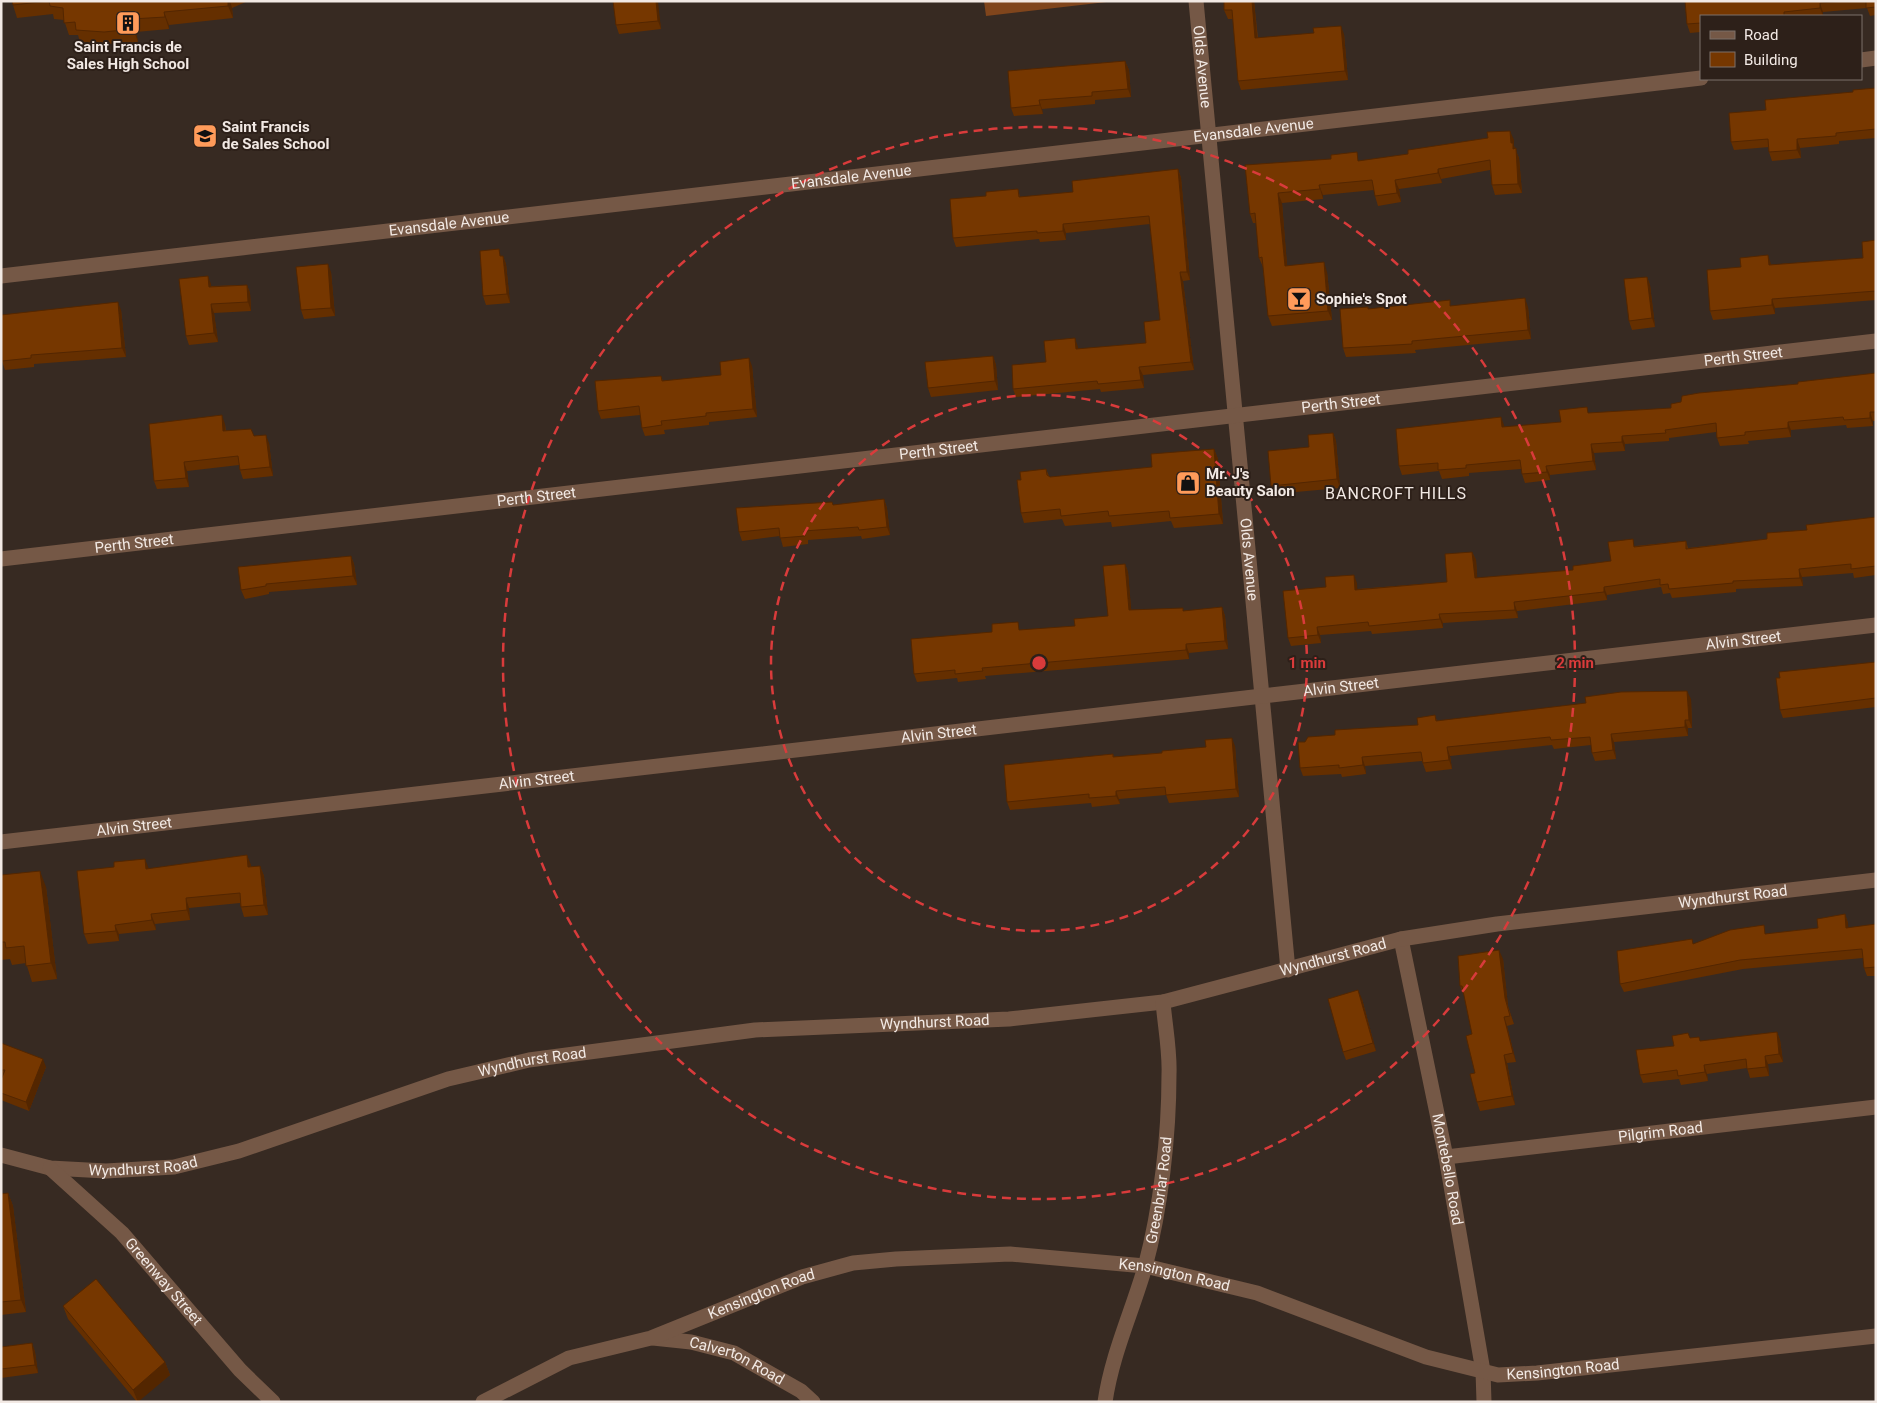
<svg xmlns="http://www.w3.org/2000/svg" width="1877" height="1403" font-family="Roboto,sans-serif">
	<rect width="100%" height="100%" fill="#372a22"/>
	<path fill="#80451c" d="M984,1H1115L986,16Z"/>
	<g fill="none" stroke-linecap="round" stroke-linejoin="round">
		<g stroke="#755846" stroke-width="15">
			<path id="s1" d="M1196,1L1288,970"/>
			<path d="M1861,60L1876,58"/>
			<path id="s2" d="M1,276L1701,78"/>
			<path id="s3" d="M1,559L1876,341"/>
			<path id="s4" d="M1,842L1876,625"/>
			<path id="s5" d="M1401,939L1446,1157L1483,1371L1484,1402"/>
			<path id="s6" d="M1,1155L50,1168L106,1171L174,1167L239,1151L448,1079L529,1060L755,1030L1009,1019L1163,1002L1401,939L1497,924L1876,880"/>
			<path id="s7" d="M1446,1157L1876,1107"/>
			<path id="s8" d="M50,1168L122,1233L240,1370L273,1402"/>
			<path id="s9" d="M653,1338L691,1342L734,1353L801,1391L813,1402"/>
			<path id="s10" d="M483,1402L569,1358L651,1338L802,1277L853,1263L896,1259L1010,1254L1145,1266L1257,1293L1426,1357L1498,1375L1537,1373L1876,1336"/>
			<path id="s11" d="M1105,1402C1112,1354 1132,1312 1145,1267C1161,1208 1169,1135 1169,1074C1170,1051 1165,1026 1163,1002"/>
		</g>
	</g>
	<path fill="#652f00" d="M12,1H248L232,8L233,18L169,25V29L136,32L138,42L109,44L80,42L78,35H69L64,20L54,19L53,14L17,18L13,5Z
		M613,1H657L661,29L619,34L616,25Z
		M1224,1H1254L1258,38L1344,34L1348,80L1241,90L1238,81L1233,19H1228L1224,10Z
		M1685,1H1876V15L1870,16L1867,8L1823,12V16H1701V32L1690,33L1687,24Z
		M1125,61L1129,70L1131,97L1095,100V104L1042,109L1043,114L1014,116L1011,108Z
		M1876,88V138L1839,141V144L1800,148L1801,158L1772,161L1769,152V147L1734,150L1731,142L1766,110Z
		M1514,140V146L1519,158L1522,193L1495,195L1492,185L1490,170L1441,179L1442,183L1399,189L1401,202L1378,206L1375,196L1374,190L1323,195V199L1282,203L1287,266L1327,272L1332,320L1272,326L1268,316L1263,267L1259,258L1256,223H1253L1250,214L1245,165L1360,161Z
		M1178,169L1181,178L1190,280L1183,281L1194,370L1143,375L1144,388L1101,392L1100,389L1016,397L1013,389L1046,362L1078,347V349L1146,343L1160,320L1150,224L1066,233V240L1040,242L1039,239L956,247L953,238L986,196L1018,189L1020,197L1073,192Z
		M1876,240V300L1775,308V314L1713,320L1710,311L1741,267L1863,258Z
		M502,256H503L506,264L510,303L486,305L483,296Z
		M331,272L335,316L304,319L301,310Z
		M1647,277L1650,285L1655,327L1632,330L1629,321Z
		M211,284V286L247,285L250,293L251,311L214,313L218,342L189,345L186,336Z
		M1452,306L1528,307L1531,339L1415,350L1416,353L1346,357L1343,348L1368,307L1369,309Z
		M121,310L126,357L34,364V367L5,370L2,361Z
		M993,356L996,365L998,390L931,397L928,388Z
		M752,366L757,417L709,422V425L664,430L665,434L645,436L642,428L640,415L601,419L598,411L661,376L663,381L721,375Z
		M1876,373V421H1873V426L1847,428L1846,425L1791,430V437L1748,441L1749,444L1720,446L1717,438L1716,432L1669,438V441L1625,444V451L1594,453L1596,470L1550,475V480L1525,483L1522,474L1521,469L1469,473V476L1442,479L1439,471L1402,475L1399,466L1504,425V427L1561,422L1589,413L1671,408L1798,384Z
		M225,424L226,431L254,436L269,443L273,476L243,479L240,470L239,465L187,471L189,487L157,489L154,481Z
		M1333,433L1336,441L1340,488L1274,494L1271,486L1309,447Z
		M1214,449L1218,459L1223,524L1174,528L1171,521L1112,527L1111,522L1065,526L1062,519L1024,523L1021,513V480L1046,469L1049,476L1050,477L1152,467Z
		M884,499L887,508L890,535L862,539L861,536L808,540V544L783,547L780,536L742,541L739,532L833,505Z
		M1876,517V575L1854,578L1853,573L1802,577L1803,586L1736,589V592L1672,598L1670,593L1663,594L1661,587L1607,595V600L1517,611L1518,618L1443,623V628L1372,634L1371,631L1320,635L1321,643L1291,646L1288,638L1326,587L1357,583V589L1447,582L1472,552L1476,560L1477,578L1573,570L1611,561L1635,546L1686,541L1688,548L1767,539L1807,530Z
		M351,556L354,564L357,585L269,592V594L245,599L241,590Z
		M1125,564L1128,572L1131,610L1184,611L1222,607L1225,616L1228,649L1189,653V659L985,676L986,679L958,682L957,678L917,682L914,674L1021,630L1075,626L1108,616Z
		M1876,662V707L1783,718L1780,710Z
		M1691,699L1692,728H1688V736L1614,742L1616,759L1595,761L1592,753L1591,745L1554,749L1552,745L1450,756L1452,769L1426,772L1422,761L1365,766L1366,774L1342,777L1341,774L1303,776L1300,768L1305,742L1335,735L1418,725L1435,715L1437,721Z
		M1235,746L1239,797L1169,803L1166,795L1119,799L1120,804L1092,807L1091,803L1010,810L1007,802L1113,754L1114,757Z
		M247,855L251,867L260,866L264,876L268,915L244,917L241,907L240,903L189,908L190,920L155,924L156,930L119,934V941L88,944L84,934L149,869Z
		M1,875L46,887L57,979L32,982L26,963L12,965L10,959L1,960Z
		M1845,914L1848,923V928L1876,924V976H1867L1864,968L1863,958L1743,969L1624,992L1620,984L1694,944L1767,934L1818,928Z
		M1503,959L1508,1006L1514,1024L1507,1026L1516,1062L1507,1063L1515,1105L1480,1111L1477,1102L1472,1034L1464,994H1463L1460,986Z
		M1362,999L1376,1051L1346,1060L1343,1052Z
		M1777,1032L1780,1040L1783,1062L1768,1064L1769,1076L1750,1078L1747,1068L1707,1074L1708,1081L1681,1085L1679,1079L1643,1083L1640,1075L1674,1046L1690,1038L1701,1041Z
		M1,1043L46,1067L29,1111L1,1100Z
		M8,1193L13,1206L26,1312L1,1315V1194Z
		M63,1306L165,1362L170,1375L137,1402L68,1319Z
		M32,1343L35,1352L38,1373L1,1378V1347Z"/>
	<path fill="#532600" d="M228,1H230L232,8L233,18L228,6Z
		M656,1H657L658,2L661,29L658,21Z
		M1252,1H1254L1258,46L1255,38Z
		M1820,3L1823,12V16L1820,8Z
		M164,12L169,25V29L165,17Z
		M132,19L136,32L138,42L133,29Z
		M1341,26L1344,34L1348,80L1345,71Z
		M1125,61L1129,70L1131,97L1128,89Z
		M1039,100L1042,109L1043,114L1040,105Z
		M1510,131L1514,140V146L1519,158L1522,193L1518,184L1511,143Z
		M1797,139L1800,148L1801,158L1797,150Z
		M1178,169L1181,178L1190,280L1187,272Z
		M1438,169L1441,179L1442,183L1438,173Z
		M1395,180L1399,189L1401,202L1397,193Z
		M1319,185L1323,195V199L1320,189Z
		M1278,193L1282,203L1288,276L1285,266Z
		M1063,224L1066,233V240L1063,231Z
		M1768,255L1771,264L1772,273L1769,265Z
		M503,256L506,264L510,303L507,294Z
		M1324,262L1327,272L1332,320L1328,311Z
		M328,264L331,272L335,316L331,308Z
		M1180,272L1183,281L1194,370L1191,362Z
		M208,276L211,284L212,295L209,287Z
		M1647,277L1650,285L1655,327L1652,318Z
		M247,285L250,293L251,311L248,302Z
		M1525,298L1528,307L1531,339L1528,330Z
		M1772,299L1775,308V314L1772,305Z
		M118,302L121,310L126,357L122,348Z
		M211,304L214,313L218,342L214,333Z
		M1075,338L1078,347L1079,357L1076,349Z
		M993,356L996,365L998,390L995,381Z
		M749,358L752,366L757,417L753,409Z
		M1139,367L1143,375L1144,388L1141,380Z
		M1870,412L1873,421V426L1870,418Z
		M222,415L225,424L226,440L223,431Z
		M1501,417L1504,425L1505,436L1502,427Z
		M1788,422L1791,430V437L1788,428Z
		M1333,433L1336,441L1340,488L1337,479Z
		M266,435L269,443L273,476L270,467Z
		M1622,436L1625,444V451L1622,442Z
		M1591,444L1594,453L1596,470L1593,461Z
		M1214,449L1218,459L1223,524L1219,514Z
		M184,462L187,471L189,487L186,478Z
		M1546,466L1550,475V480L1547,472Z
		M884,499L887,508L890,535L887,527Z
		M1472,552L1476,560L1478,587L1475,578Z
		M351,556L354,564L357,585L353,576Z
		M1125,564L1128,572L1132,619L1129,610Z
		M1799,569L1802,577L1803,586L1800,578Z
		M1354,575L1357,583L1358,598L1355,590Z
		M1604,587L1607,595V600L1604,592Z
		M1514,602L1517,611L1518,618L1515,610Z
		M1222,607L1225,616L1228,649L1225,641Z
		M1439,614L1443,623V628L1440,619Z
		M1317,627L1320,635L1321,643L1318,635Z
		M1186,644L1189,653V659L1186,650Z
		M1687,691L1691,699L1692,728L1689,720Z
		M1685,720L1688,728V736L1685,727Z
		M1611,734L1614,742L1616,759L1613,750Z
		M1232,738L1235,746L1239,797L1236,789Z
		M1447,747L1450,756L1452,769L1449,760Z
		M1362,757L1365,766L1366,774L1363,765Z
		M1116,791L1119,799L1120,804L1116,796Z
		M247,855L251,865L252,877L248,867Z
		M145,859L149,869H146Z
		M260,866L264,876L268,915L264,905Z
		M40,871L46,887L57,979L51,963Z
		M186,898L189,908L190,920L187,910Z
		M151,914L155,924L156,930L152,920Z
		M1845,914L1848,923L1849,936L1846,928Z
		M115,925L119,934V941L116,931Z
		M1499,950L1503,959L1508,1006L1514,1024L1505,998Z
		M1358,990L1362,999L1376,1051L1373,1043Z
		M1504,1017L1507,1026L1516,1062L1513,1053Z
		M1777,1032L1780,1040L1783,1062L1779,1054Z
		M1504,1055L1507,1063L1515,1105L1512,1096Z
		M1765,1056L1768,1064L1769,1076L1766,1067Z
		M43,1059L46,1067L29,1111L26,1102Z
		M1704,1065L1707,1074L1708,1081L1705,1072Z
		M8,1193L13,1206L26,1312L21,1300Z
		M32,1343L35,1352L38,1373L35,1365Z
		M165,1362L170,1375L138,1402L133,1390Z"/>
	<path fill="#763700" stroke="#532600" d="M12,1H228V6L164,12L165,17L132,19L133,29L104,32L76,30L75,22L64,23L63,8L50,6L49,1L13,5Z
		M613,1H656L658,21L616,25Z
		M1224,1H1252L1255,38L1314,33L1313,28L1341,26L1345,71L1238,81L1232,10H1224Z
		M1685,1H1845L1820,3V8L1784,12V16H1701V23L1687,24Z
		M1866,1H1876V7L1866,8Z
		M1125,61L1128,89L1092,92V96L1039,100L1040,105L1011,108L1008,71Z
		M1876,88V129L1836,133V136L1797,139V150L1769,152L1768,139L1731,142L1729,113L1766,110L1765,100L1853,92V90Z
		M1510,131L1511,143H1513V149L1516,148L1518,184L1492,185L1490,160L1438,169V173L1395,180L1397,193L1375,196L1372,180L1319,185L1320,189L1278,193L1285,266L1324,262L1328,311L1268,316L1262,257L1259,258L1255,213L1250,214L1245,165L1331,159V155L1357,152L1358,161L1408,154V150L1488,138L1487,132Z
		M1178,169L1187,272H1180L1191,362L1139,367L1141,380L1098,384L1097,381L1013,389L1012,365L1046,362L1044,341L1075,338L1076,349L1146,343L1144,322L1160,320L1149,216L1063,224V231L1037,233V231L953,238L950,199L986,196V192L1018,189L1019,197L1073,192L1072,181Z
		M1876,240V291L1772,299V305L1710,311L1707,270L1741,267L1740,258L1768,255L1769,265L1863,258L1862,242Z
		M499,249L500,256H503L507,294L483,296L480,251Z
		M328,264L331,308L301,310L296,267Z
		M208,276L209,287L247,285L248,302L211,304L214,333L186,336L179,279Z
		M1647,277L1652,318L1629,321L1624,279Z
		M1525,298L1528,330L1412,341V344L1343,348L1340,309L1368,307V309L1450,300V306Z
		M118,302L122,348L31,355V358L2,361L1,315Z
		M993,356L995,381L928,388L925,362Z
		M749,358L753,409L706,413V416L661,421L662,425L642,428L639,406L598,411L595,381L661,376L662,381L721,375L720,362Z
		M1876,373V412H1870V418L1844,420L1843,417L1788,422V428L1745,432V435L1717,438L1716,423L1665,430L1666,433L1622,436V442L1591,444L1593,461L1546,466L1547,472L1522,474L1520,460L1466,465V468L1438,470V463L1399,466L1396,429L1501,417L1502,427L1561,422L1559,410L1587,407L1588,413L1671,408V404L1681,402L1682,396L1699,393L1798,384V382Z
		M222,415L223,431L251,429L254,436L266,435L270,467L240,470L238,456L184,462L186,478L154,481L149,424Z
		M1333,433L1337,479L1271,486L1268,451L1309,447L1308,435Z
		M1214,449L1219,514L1170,518L1169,511L1109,516L1108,511L1061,516L1060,509L1021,513L1017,480H1021L1020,472L1046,469L1047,475L1050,477L1152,467L1151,454Z
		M884,499L887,527L859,530L858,527L804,531L805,536L780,538L779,528L739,532L736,508L832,502L833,505Z
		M1876,517V566L1851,569V564L1799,569L1800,578L1733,581V583L1669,589L1668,584L1660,585V579L1604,587V592L1514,602L1515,610L1439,614L1440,619L1369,626L1368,622L1317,627L1318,635L1288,638L1283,591L1326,587L1325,577L1354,575L1355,590L1447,582L1445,554L1472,552L1475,578L1573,570V566L1611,561L1608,542L1633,539L1634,547L1686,541V549L1767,539V533L1807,530L1806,525Z
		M351,556L353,576L266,584V586L241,590L238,567Z
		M1125,564L1129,610L1183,608V611L1222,607L1225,641L1186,644V650L982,668L983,671L955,674V670L914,674L911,639L992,632V624L1018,622L1019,630L1075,626L1074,619L1108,616L1103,566Z
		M1876,662V698L1780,710L1776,678H1780L1779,672Z
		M1687,691L1689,720H1685V727L1611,734L1613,750L1592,753L1590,737L1551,740L1550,737L1447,747L1449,760L1423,763L1421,752L1362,757L1363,765L1339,768V765L1300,768L1298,742H1305L1308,737L1335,735V730L1418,725L1417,718L1435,715L1436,721L1586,703L1585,697L1621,692Z
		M1232,738L1236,789L1166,795L1165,787L1116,791V796L1089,798V794L1007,802L1004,765L1113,754V757L1162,753V751L1206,747L1205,740Z
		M247,855L248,867L260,866L264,905L241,907L240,893L186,898L187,910L151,914L152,920L115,925L116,931L84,934L77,871L114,867V862L145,859L146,869Z
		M40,871L51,963L26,966L24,946L6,948L5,942H1V875Z
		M1845,914L1846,928L1876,924V967L1864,968L1862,949L1740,960L1620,984L1617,951L1692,939L1693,944L1730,930L1764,925L1765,934L1818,928L1817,919Z
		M1499,950L1505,998L1510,1016L1504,1017L1513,1053L1504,1055L1512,1096L1477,1102L1470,1074L1475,1073L1466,1036L1472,1034L1462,986H1460L1458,956Z
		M1358,990L1373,1043L1343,1052L1328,999Z
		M1777,1032L1779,1054L1765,1056L1766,1067L1747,1069L1746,1059L1704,1065L1705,1072L1678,1076L1677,1070L1640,1075L1636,1050L1674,1046L1672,1036L1688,1033L1690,1038L1699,1037L1700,1041Z
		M1,1043L43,1059L26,1102L1,1093V1080L5,1070H1Z
		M8,1193L21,1300L1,1302V1194Z
		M96,1279L165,1362L133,1390L63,1306Z
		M32,1343L35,1365L1,1369V1347Z"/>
	<g fill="none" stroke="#d93b3b" stroke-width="2.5" stroke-dasharray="9 6">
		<circle cx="1039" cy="663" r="268"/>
		<circle cx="1039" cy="663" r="536"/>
	</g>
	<defs>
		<symbol id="building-square" viewBox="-11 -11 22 22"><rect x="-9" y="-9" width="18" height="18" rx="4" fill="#ff9b5a" stroke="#2d2019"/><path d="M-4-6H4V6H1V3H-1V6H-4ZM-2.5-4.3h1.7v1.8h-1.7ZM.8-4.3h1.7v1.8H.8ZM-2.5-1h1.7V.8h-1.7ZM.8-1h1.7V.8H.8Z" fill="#111"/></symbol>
		<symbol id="school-square" viewBox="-11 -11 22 22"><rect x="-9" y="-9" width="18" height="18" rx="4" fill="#ff9b5a" stroke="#2d2019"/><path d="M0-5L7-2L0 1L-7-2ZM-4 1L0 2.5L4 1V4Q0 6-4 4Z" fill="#111"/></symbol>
		<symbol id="bar-square" viewBox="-11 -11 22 22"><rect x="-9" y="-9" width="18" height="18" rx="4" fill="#ff9b5a" stroke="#2d2019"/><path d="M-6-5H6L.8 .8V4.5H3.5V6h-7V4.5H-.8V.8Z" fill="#111"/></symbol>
		<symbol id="shop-square" viewBox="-11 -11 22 22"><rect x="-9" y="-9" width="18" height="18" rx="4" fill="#ff9b5a" stroke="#2d2019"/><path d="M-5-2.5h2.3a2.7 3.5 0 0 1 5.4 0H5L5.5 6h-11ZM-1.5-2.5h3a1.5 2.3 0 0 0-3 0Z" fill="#111"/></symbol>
	</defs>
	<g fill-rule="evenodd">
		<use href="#building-square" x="114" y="9" width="28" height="28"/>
		<use href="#school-square" x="191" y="122" width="28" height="28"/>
		<use href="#bar-square" x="1285" y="285" width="28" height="28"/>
		<use href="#shop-square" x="1174" y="469" width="28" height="28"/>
	</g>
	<g text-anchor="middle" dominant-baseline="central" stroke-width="4" stroke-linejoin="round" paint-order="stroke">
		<g font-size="15" font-weight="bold" fill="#f2e9e4" stroke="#2d2019" text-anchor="start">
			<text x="128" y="47" text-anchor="middle">Saint Francis de<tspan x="128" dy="17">Sales High School</tspan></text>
			<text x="222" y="127">Saint Francis<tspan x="222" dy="17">de Sales School</tspan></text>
			<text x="1316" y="299">Sophie's Spot</text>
			<text x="1206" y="474">Mr. J's<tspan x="1206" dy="17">Beauty Salon</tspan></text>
		</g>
		<g font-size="15" fill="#f2e9e4" stroke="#2d2019">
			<text stroke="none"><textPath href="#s1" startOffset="66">Olds Avenue</textPath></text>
			<text stroke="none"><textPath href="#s2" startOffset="1261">Evansdale Avenue</textPath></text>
			<text stroke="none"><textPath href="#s2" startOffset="856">Evansdale Avenue</textPath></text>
			<text stroke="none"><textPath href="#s2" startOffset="451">Evansdale Avenue</textPath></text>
			<text stroke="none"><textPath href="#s3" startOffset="1754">Perth Street</textPath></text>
			<text stroke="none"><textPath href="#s3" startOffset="1349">Perth Street</textPath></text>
			<text stroke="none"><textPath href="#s3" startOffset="944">Perth Street</textPath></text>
			<text stroke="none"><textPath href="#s3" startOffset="539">Perth Street</textPath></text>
			<text stroke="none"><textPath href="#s3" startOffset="134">Perth Street</textPath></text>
			<text stroke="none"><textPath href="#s1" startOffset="561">Olds Avenue</textPath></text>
			<text stroke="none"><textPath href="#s4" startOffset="1754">Alvin Street</textPath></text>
			<text stroke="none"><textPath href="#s4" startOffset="1349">Alvin Street</textPath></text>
			<text stroke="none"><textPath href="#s4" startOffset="944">Alvin Street</textPath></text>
			<text stroke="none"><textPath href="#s4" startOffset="539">Alvin Street</textPath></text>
			<text stroke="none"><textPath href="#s4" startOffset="134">Alvin Street</textPath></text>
			<text stroke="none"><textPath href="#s6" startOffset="1764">Wyndhurst Road</textPath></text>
			<text stroke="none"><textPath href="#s6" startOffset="1359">Wyndhurst Road</textPath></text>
			<text stroke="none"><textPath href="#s6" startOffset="954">Wyndhurst Road</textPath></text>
			<text stroke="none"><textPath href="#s6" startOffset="549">Wyndhurst Road</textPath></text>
			<text stroke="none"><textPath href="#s7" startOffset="216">Pilgrim Road</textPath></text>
			<text stroke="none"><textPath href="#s6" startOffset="144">Wyndhurst Road</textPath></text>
			<text stroke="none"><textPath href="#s5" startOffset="235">Montebello Road</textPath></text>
			<text stroke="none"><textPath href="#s11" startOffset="219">Greenbriar Road</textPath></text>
			<text stroke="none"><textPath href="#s10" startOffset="720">Kensington Road</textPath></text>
			<text stroke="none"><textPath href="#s8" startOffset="161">Greenway Street</textPath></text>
			<text stroke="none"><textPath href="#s10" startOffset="300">Kensington Road</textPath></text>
			<text stroke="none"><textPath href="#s9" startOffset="88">Calverton Road</textPath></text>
			<text stroke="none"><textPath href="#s10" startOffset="1125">Kensington Road</textPath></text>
		</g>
		<g font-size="16" letter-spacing="1" fill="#f2e9e4" stroke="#2d2019">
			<text x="1396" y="493">BANCROFT HILLS</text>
		</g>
	</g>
	<circle cx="1039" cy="663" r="8" fill="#d93b3b" stroke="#2d2019" stroke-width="2.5"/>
	<g font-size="15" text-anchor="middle" font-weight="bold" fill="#d93b3b" stroke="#2d2019" stroke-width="4" stroke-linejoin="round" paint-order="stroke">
		<text x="1307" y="668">1 min</text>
		<text x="1575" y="668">2 min</text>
	</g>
	<rect width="1877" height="1403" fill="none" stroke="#f2e9e4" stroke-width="5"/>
	<rect x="1700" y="15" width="162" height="65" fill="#2d2019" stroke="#7c706a"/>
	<rect x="1710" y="31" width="25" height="8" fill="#755846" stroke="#7c706a"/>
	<text x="1744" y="40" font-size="15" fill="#f2e9e4">Road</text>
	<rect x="1710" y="52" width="25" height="15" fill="#763700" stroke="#7c706a"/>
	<text x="1744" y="65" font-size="15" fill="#f2e9e4">Building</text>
</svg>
